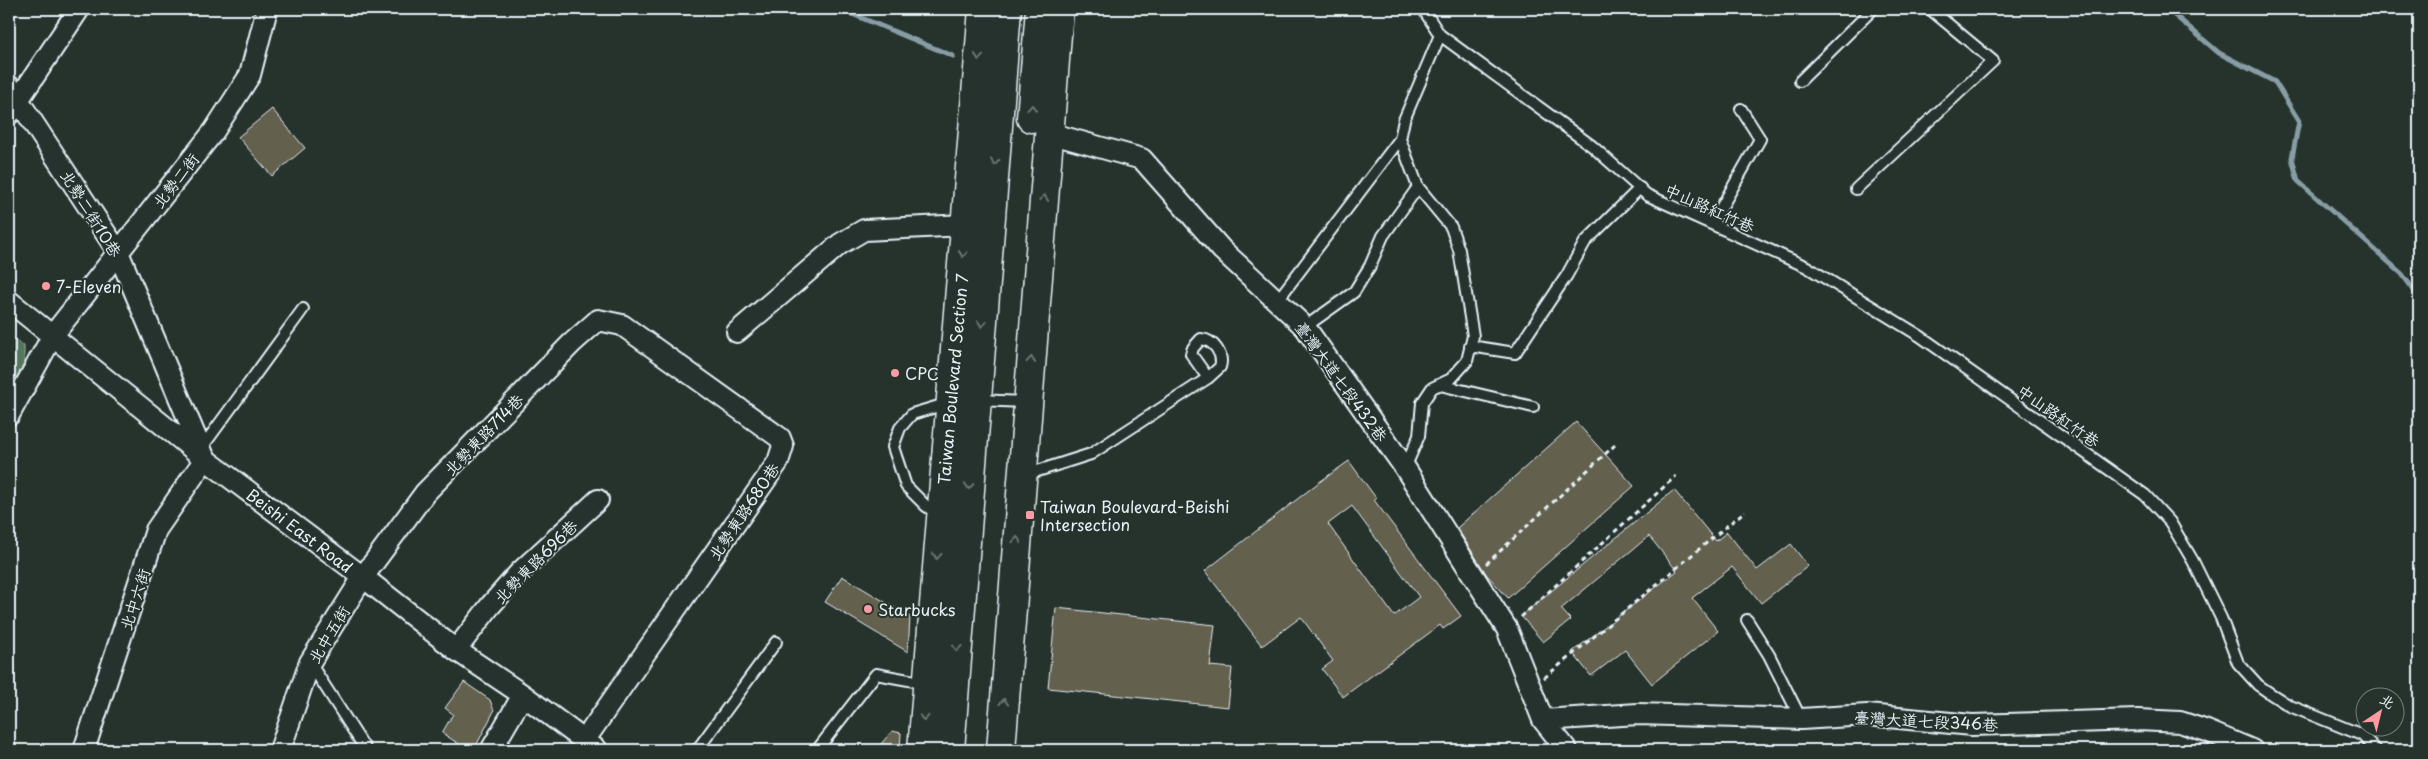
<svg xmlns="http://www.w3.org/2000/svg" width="2428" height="759" font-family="'Playpen Sans','LXGW WenKai TC',sans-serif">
	<rect width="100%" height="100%" fill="#26332d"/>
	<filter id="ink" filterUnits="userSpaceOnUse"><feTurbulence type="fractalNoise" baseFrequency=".02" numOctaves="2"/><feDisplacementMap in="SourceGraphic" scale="10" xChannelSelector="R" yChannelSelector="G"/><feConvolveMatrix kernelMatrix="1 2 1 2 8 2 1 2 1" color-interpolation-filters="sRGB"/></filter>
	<g filter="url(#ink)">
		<path fill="#56755d" stroke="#9fb3aa" d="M9,335L24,346V372L9,401Z"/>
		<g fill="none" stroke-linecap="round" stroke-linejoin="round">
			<path stroke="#889da5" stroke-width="5" d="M840,9L953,56
				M2171,9L2172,13L2219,53L2275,82L2299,121L2292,158L2298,181L2402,274L2419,297"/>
		</g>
		<path fill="#64604d" stroke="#e8f1f8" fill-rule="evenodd" d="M272,109L305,148L272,176L238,137Z
			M1576,422L1634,486L1508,598L1487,575L1457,528Z
			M1349,461L1376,498L1374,500L1461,616L1443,629L1440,625L1343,697L1322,669L1333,661L1301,617L1262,646L1205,571L1318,483ZM1352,506L1419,597L1394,616L1328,524Z
			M1674,490L1716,541L1727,532L1757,570L1791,544L1808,566L1761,603L1732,567L1692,598L1718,631L1652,684L1625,650L1591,676L1572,652L1677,571L1649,536L1561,609L1571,620L1543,642L1521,616Z
			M842,576L910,617L908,652L825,602Z
			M1056,608L1215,625L1210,666L1232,668L1228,707L1048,688Z
			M464,682L490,700L494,711L474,750H468L442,733L453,714L445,708Z
			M892,731L901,733L900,750H876Z"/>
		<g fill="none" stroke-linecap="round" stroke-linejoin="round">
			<defs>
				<path id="lane" d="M1423,9L1440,35L1592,146L1647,195L1807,267L1920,336L2145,495L2170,522L2193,561L2221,618L2238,663L2258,685L2271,694L2290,706L2362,735L2376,750
					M1800,81L1873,9
					M1856,189L1993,61L1930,9
					M1712,224L1760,139L1741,109
					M1277,301L1400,139
					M1305,327L1354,292L1370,266L1383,236L1418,187
					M1470,346L1515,353L1567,275L1585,242L1640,188
					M1440,385L1533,407
					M978,400L1026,402
					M201,449L303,309
					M1405,468L1419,436L1422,403L1432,388L1451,379L1467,361L1473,336L1459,250L1451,227L1418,187L1400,139L1404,120L1440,35
					M1025,475L1091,454L1208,378L1220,367C1224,355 1214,340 1201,339L1193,348L1191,354L1208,378
					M940,515L926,506L906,486L893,447L900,428L912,414L949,403
					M1747,620L1769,655L1801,719
					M310,663L366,750
					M697,750L776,642
					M817,750L876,674L925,683"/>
				<path id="street" d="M9,86L118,252L205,459L156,530L84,750
					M9,114L79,9
					M1049,133L1142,159L1222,250L1305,327L1405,468L1507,629L1543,720L1567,750
					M9,301L205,459L363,577L456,650L523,695L597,750
					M737,332L840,244L864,230L965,225
					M9,415L53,335L214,131L250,75L267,9
					M456,650L490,606L520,572L598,500
					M1543,720L1638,714L1801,719L1867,715L1972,725L2138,720L2180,722L2207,731L2252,750
					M280,750L310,662L363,577L425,493L572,343L598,320L622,325L780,438L783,446L778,462L584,741
					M491,750L523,695"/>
				<path id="primary" d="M1031,118L1040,9
					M922,750L983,9
					M950,750L1007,9
					M1001,750L1059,9"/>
			</defs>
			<use href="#lane" stroke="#e8f1f8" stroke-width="14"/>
			<use href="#street" stroke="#e8f1f8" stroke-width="24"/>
			<use href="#primary" stroke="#e8f1f8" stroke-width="31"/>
			<path stroke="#e8f1f8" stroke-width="3" stroke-dasharray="5 4" stroke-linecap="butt" d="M1486,564L1615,445
				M1521,617L1676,476
				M1544,678L1745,511"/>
			<use href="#lane" stroke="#26332d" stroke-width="10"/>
			<use href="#street" stroke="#26332d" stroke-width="20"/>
			<use href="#primary" stroke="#26332d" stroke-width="28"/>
		</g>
		<defs><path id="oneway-chevron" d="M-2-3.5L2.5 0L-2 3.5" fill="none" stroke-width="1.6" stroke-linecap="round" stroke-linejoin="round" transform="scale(1.25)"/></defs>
		<g stroke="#6a7674">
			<use href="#oneway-chevron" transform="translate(979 57) rotate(95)"/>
			<use href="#oneway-chevron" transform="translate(1032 108) rotate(-86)"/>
			<use href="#oneway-chevron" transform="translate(995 162) rotate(95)"/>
			<use href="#oneway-chevron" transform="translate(1044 198) rotate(-85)"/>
			<use href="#oneway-chevron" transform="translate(963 254) rotate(95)"/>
			<use href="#oneway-chevron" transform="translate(982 324) rotate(95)"/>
			<use href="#oneway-chevron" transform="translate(1031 360) rotate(-85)"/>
			<use href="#oneway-chevron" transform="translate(969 486) rotate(94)"/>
			<use href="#oneway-chevron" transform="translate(1017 540) rotate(-86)"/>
			<use href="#oneway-chevron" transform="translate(937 556) rotate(95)"/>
			<use href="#oneway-chevron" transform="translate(957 648) rotate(94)"/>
			<use href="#oneway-chevron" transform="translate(1004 702) rotate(-86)"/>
			<use href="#oneway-chevron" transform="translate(924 718) rotate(94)"/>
		</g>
	</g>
	<g fill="#ff9aa2" stroke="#26332d" stroke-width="2">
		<circle cx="46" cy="286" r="5"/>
		<circle cx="895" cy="373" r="5"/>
		<rect x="1025" y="510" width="10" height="10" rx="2.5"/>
		<circle cx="868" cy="609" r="5"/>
	</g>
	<g text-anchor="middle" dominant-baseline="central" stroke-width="4" stroke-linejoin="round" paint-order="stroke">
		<g font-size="16" fill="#e8f1f8" stroke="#26332d">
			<text transform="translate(175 180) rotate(-52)">北勢二街</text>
			<text transform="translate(1710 207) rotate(24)">中山路紅竹巷</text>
			<text transform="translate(92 213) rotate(58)">北勢二街10巷</text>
			<text transform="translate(952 379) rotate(-85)">Taiwan Boulevard Section 7</text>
			<text transform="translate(1342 381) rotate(54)">臺灣大道七段432巷</text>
			<text transform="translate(2059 415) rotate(35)">中山路紅竹巷</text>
			<text transform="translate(483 434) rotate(-46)">北勢東路714巷</text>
			<text transform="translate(743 511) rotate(-56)">北勢東路680巷</text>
			<text transform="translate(300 530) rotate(37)">Beishi East Road</text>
			<text transform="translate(535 561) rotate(-45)">北勢東路696巷</text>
			<text transform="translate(134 599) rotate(-72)">北中六街</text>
			<text transform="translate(328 634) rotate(-59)">北中五街</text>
			<text transform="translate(1926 720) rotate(3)">臺灣大道七段346巷</text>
		</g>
		<g font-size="16" fill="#e8f1f8" stroke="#26332d" text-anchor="start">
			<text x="56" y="286">7-Eleven</text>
			<text x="905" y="373">CPC</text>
			<text x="1040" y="506">Taiwan Boulevard-Beishi<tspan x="1040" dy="18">Intersection</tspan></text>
			<text x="878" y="609">Starbucks</text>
		</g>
	</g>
	<rect width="2428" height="759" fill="none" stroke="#26332d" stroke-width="30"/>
	<rect x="15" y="15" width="2398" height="729" fill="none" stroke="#e8f1f8" stroke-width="2" filter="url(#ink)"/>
	<g transform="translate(2380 712) rotate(35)"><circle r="24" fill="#26332d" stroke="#747f7e"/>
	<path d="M0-4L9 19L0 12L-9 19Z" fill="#ff9aa2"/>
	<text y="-8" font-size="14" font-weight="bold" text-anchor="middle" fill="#e8f1f8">北</text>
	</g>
</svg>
